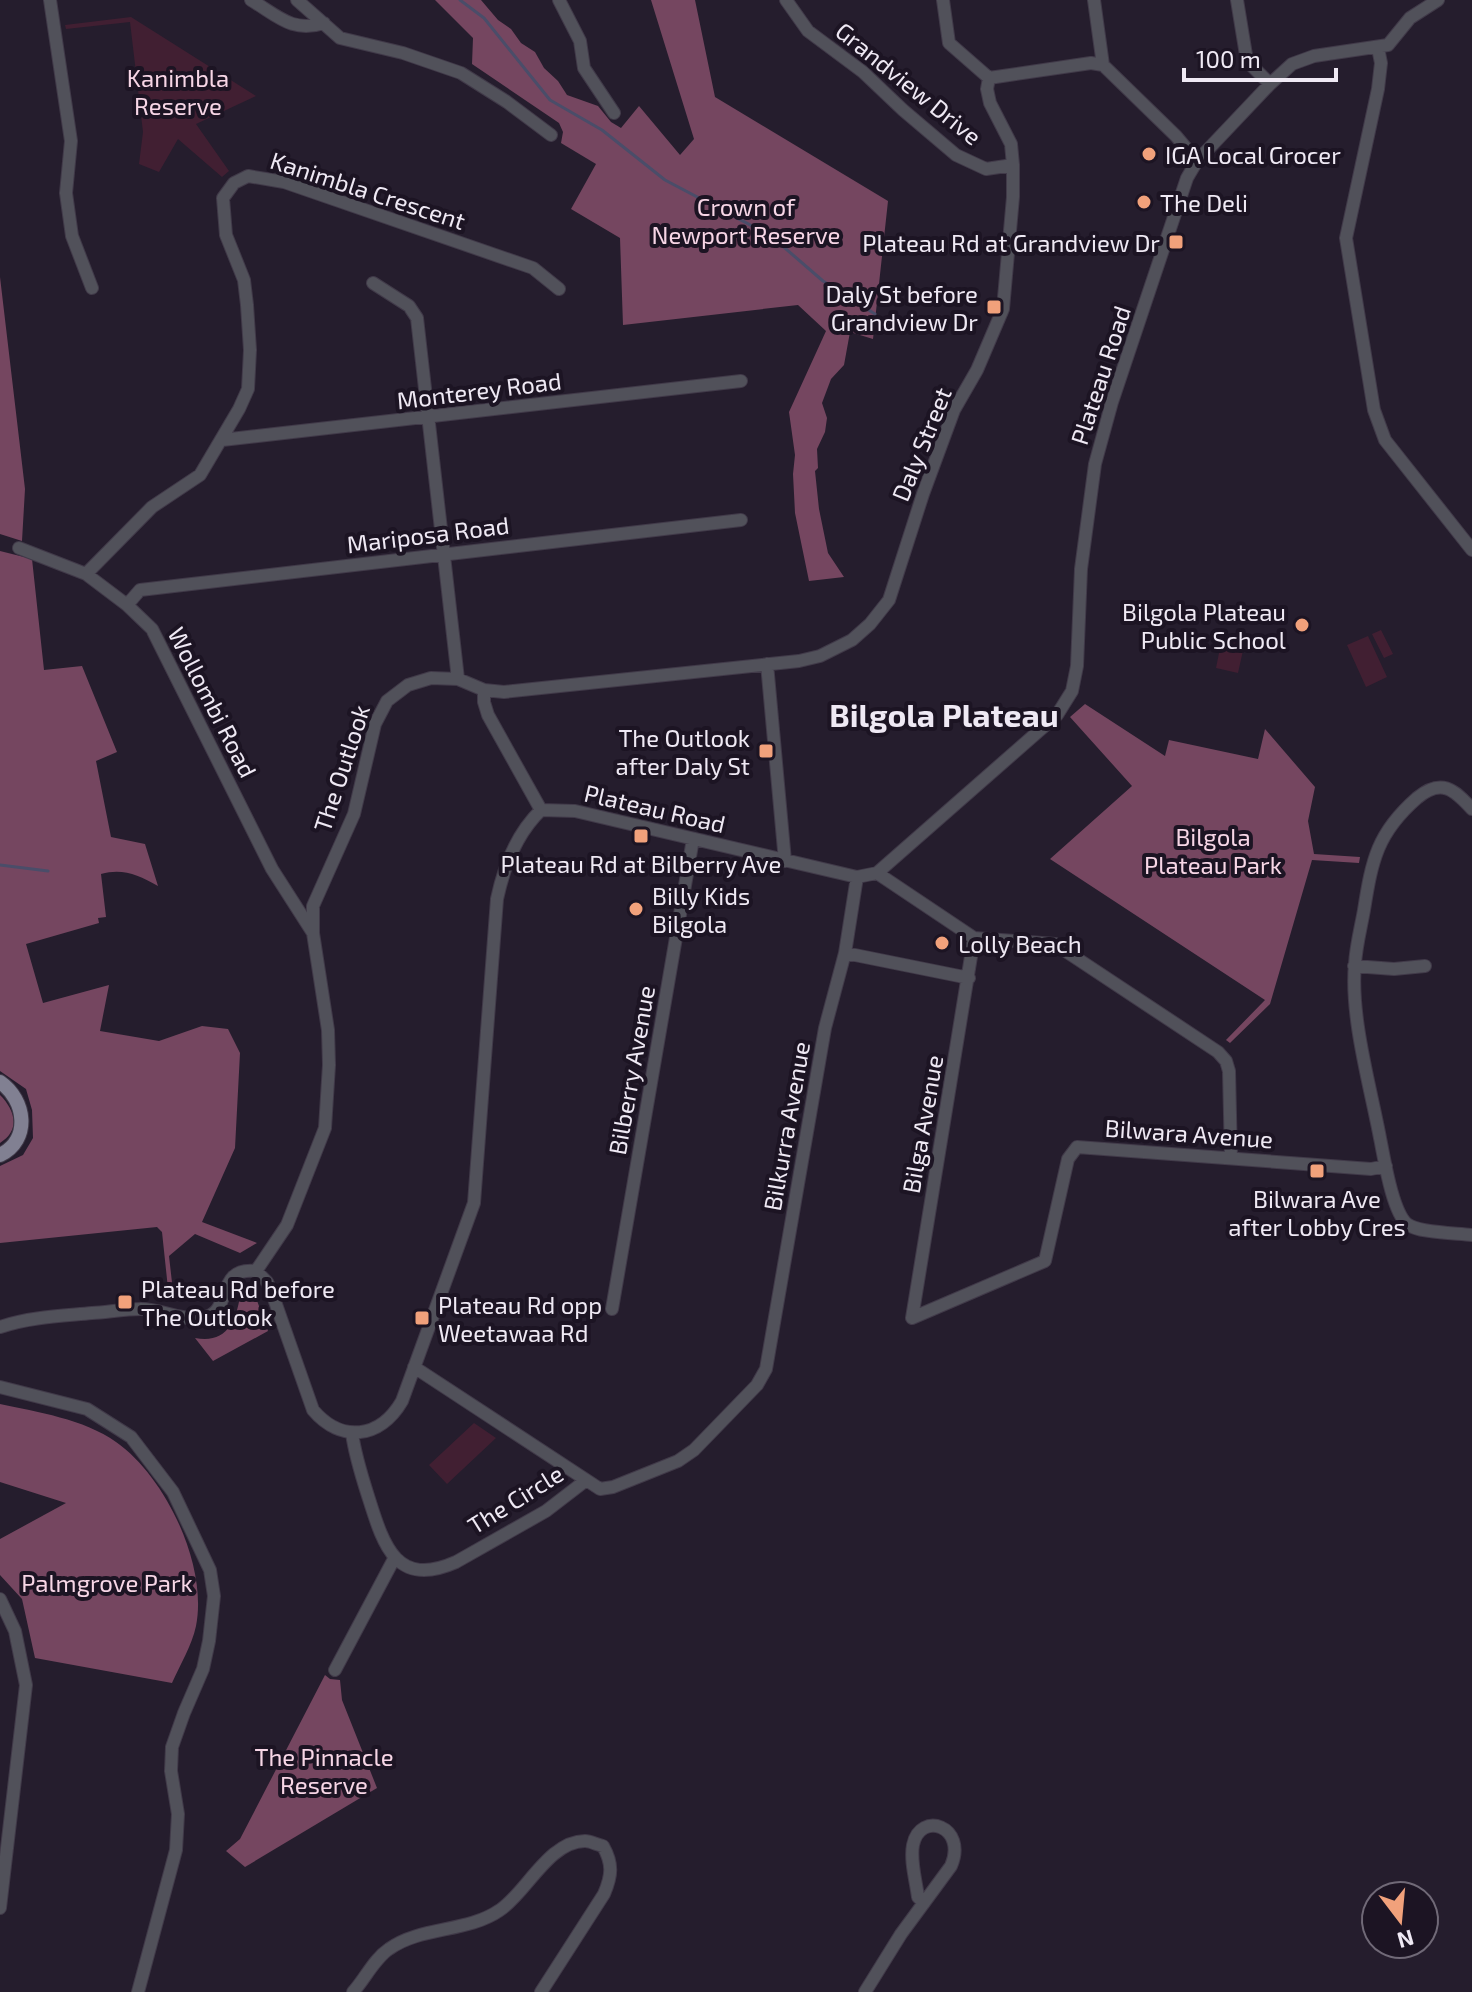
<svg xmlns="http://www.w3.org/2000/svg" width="1472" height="1992" font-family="'Exo 2',sans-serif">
	<rect width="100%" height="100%" fill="#251d2d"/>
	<path fill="#411f32" d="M131,17L256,96L196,124L229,171L222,177L178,139L159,172L139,164L143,132L130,22L66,29L65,25Z
		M1381,630L1393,654L1384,658L1372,634Z
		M1223,633L1246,637L1238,673L1216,668Z
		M1368,636L1387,677L1366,687L1347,645Z
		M474,1423L496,1438L447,1484L429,1465Z"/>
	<path fill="#754660" d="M435,0H481L498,20L511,29L521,43L535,52L544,68L558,81L567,95L598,106L611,122L621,128L639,106L680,155L694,139L651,0H695L715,97L888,201L873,339L850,332L844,365L831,379L822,403L827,418L825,432L817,449L818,468L815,471L819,509L828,553L844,577L809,581L795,513L793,474L795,455L789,412L826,331L798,305L623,325L620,238L571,209L596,164L561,143L563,132L559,123L472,64L473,38Z
		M0,277L25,489L22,541L0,534Z
		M0,551L32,559L44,670L82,666L117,752L96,761L111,837L145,844L158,886C138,875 123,868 101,874L106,917L98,918L99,923L26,944L43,1003L109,985L100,1031L159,1041L202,1026L228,1029L240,1053L235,1148L202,1222L257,1243L240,1253L195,1234L169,1256L174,1300L169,1298L162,1232L157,1227L0,1243V1166L23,1155L33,1138L32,1110L26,1089L0,1071Z
		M1085,704L1165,756L1169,740L1258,759L1265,729L1315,787L1308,821L1314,854L1360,857L1359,863L1312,860L1270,1004L1230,1043L1226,1040L1265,1000L1050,859L1132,786L1070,717Z
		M0,1095C15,1110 21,1130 0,1143Z
		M255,1295L268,1331L213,1361L195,1338C226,1344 236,1322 240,1296Z
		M0,1404C37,1412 84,1419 116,1442C166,1477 208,1566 196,1626C192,1645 180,1665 172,1683L35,1658L22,1599L0,1575V1539L66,1503L0,1482Z
		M325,1675L330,1679L340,1680L342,1700L377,1788L245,1867L226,1851L240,1839Z"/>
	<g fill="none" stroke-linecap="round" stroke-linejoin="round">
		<path stroke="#4a4d69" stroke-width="3" d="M460,0L484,18L550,100L602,130L665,180L771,236L823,281L875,314
			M0,865L48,871"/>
		<defs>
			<path id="minor" d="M50,0L71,141L66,193L72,236L92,288
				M251,0C278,16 292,33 324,23
				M297,0L340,38L403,53L461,73L507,102L551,135
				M559,0L580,41L584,68L614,113
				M786,0L808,31L863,72L903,110L956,155L986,169L1013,165
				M943,0L949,43L989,78
				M1094,0L1103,65
				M1237,0L1247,61L1270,84
				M1378,48L1381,63L1378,89L1346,238L1374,410L1385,440L1472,550
				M989,78L1091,63L1103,65L1176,136L1197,161
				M373,283L409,306L417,318L458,679
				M222,440L741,381
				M19,548L86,574L127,605L152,629L272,869L313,933
				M86,574L152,507L200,475L239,409L248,389L250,350L247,305L244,280L226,235L223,198L234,183L248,176L284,182L533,268L559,289
				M127,605L140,590L741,520
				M767,664L785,861
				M484,690V702L488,715L541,810
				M1472,809C1454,789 1441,778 1417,798C1377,833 1372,860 1364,910C1361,927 1356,946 1355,964C1350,1016 1370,1085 1380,1138C1384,1157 1392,1211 1407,1224C1418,1233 1456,1233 1472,1235
				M877,873L974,938L1055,944L1218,1052L1226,1061L1229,1071L1231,1158
				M845,953L969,978
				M1354,966L1394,969L1425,966
				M256,1271L287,1225L325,1128L329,1065L328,1030L313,933V906L354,814L375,724L387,701L408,685L431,678L458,679L484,690L504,692L799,661L820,656L852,640L870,624L889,600L923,494L954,410L977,370L1003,309L1013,197V165L1011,144L990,103L987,89L989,78
				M612,1309L693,839
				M912,1318L1045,1261L1068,1159L1077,1147L1371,1169L1386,1166
				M912,1318L974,938
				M0,1327C30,1317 61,1316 92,1313C108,1312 125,1309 141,1309C161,1309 182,1321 202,1318C234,1314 214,1266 256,1271L267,1282L272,1293L313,1410C341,1443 380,1439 402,1401L474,1203L497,899C504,866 516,834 541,810L575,811L857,877L877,873L1057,715L1072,691L1077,666L1081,569L1095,464L1112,402L1187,178L1197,161L1270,84L1292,64L1314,56L1388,45L1410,18L1438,0
				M414,1367L600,1489L613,1487L678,1461L694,1450L757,1385L766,1369L825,1028L845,953L857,877
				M0,1387L87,1409L131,1437L173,1492L210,1570L214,1596L209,1641L203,1669L184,1713L172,1747L171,1771L178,1814L176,1850L138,1992
				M352,1433C355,1456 362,1477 369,1499C384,1547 397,1588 456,1562L546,1511L585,1481
				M0,1599L15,1631L26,1685L0,1908
				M335,1670L395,1557
				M353,1992C365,1979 374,1959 389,1949C421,1926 467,1933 500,1910C526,1893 549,1841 585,1841C590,1841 598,1845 603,1846C613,1864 612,1875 604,1894L541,1992
				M865,1992L901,1934L951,1866C968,1826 920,1810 913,1845C910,1861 916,1881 918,1897L924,1903"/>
			<path id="major" d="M0,1082C26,1100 31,1140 0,1155"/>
		</defs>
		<use href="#minor" stroke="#413a49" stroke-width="14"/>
		<use href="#major" stroke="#413a49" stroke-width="16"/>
		<use href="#minor" stroke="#51515a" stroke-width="12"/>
		<use href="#major" stroke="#818092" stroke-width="14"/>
	</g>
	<g fill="#f1a17b" stroke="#1c1423" stroke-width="3">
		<circle cx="1149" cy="154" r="8"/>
		<circle cx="1144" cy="202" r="8"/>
		<rect x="1168" y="234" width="16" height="16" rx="4"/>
		<rect x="986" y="299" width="16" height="16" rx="4"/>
		<circle cx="1302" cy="625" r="8"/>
		<rect x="758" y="743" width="16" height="16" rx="4"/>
		<rect x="633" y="828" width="16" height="16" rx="4"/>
		<circle cx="636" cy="909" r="8"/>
		<circle cx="942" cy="943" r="8"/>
		<rect x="1309" y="1163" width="16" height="16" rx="4"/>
		<rect x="117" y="1294" width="16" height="16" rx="4"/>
		<rect x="414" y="1310" width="16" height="16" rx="4"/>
	</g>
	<g text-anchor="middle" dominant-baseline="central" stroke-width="8" stroke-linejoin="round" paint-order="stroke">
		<g font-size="24" fill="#f7d6e6" stroke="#1c1423">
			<text x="178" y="77">Kanimbla<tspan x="178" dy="28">Reserve</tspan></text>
			<text x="746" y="206">Crown of<tspan x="746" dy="28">Newport Reserve</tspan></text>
			<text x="1213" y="836">Bilgola<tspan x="1213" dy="28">Plateau Park</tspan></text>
			<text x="107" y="1582">Palmgrove Park</text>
			<text x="324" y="1756">The Pinnacle<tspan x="324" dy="28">Reserve</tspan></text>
		</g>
		<g font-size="24" fill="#efe9f4" stroke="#1c1423">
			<text transform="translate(909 83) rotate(39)">Grandview Drive</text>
			<text transform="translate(368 190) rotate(18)">Kanimbla Crescent</text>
			<text transform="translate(1100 375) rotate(-72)">Plateau Road</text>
			<text transform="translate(479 390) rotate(-7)">Monterey Road</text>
			<text transform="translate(921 444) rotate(-68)">Daly Street</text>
			<text transform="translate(428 534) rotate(-7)">Mariposa Road</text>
			<text transform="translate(213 702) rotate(63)">Wollombi Road</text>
			<text transform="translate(341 768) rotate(-72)">The Outlook</text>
			<text transform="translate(655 808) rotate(13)">Plateau Road</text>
			<text transform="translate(631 1070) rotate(-80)">Bilberry Avenue</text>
			<text transform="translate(922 1124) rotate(-80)">Bilga Avenue</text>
			<text transform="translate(786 1126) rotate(-80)">Bilkurra Avenue</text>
			<text transform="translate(1189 1133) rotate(4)">Bilwara Avenue</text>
			<text transform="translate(515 1499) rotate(-32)">The Circle</text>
		</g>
		<g font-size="24" fill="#efe9f4" stroke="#1c1423" text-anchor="start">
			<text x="1165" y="154">IGA Local Grocer</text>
			<text x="1160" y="202">The Deli</text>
			<text x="1160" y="242" text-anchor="end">Plateau Rd at Grandview Dr</text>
			<text x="978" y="293" text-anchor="end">Daly St before<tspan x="978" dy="28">Grandview Dr</tspan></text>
			<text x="1286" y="611" text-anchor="end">Bilgola Plateau<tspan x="1286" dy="28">Public School</tspan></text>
			<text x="750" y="737" text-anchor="end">The Outlook<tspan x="750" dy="28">after Daly St</tspan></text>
			<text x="641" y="863" text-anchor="middle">Plateau Rd at Bilberry Ave</text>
			<text x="652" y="895">Billy Kids<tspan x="652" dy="28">Bilgola</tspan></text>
			<text x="958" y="943">Lolly Beach</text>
			<text x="1317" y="1198" text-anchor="middle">Bilwara Ave<tspan x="1317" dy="28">after Lobby Cres</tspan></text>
			<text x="141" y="1288">Plateau Rd before<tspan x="141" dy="28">The Outlook</tspan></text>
			<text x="438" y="1304">Plateau Rd opp<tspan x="438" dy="28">Weetawaa Rd</tspan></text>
		</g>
		<g font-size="32" font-weight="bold" fill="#efe9f4" stroke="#1c1423">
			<text x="944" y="714">Bilgola Plateau</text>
		</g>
	</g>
	<g transform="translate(1400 1920) rotate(164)"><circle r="38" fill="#1c1423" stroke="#706977" stroke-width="2"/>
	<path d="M0-6L14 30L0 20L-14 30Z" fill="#f1a17b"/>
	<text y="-12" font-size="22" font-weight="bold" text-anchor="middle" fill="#efe9f4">N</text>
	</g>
	<path d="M1184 68v12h152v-12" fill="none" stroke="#efe9f4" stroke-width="4"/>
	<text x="1196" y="68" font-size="24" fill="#efe9f4" stroke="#1c1423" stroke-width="6" paint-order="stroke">100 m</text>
</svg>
